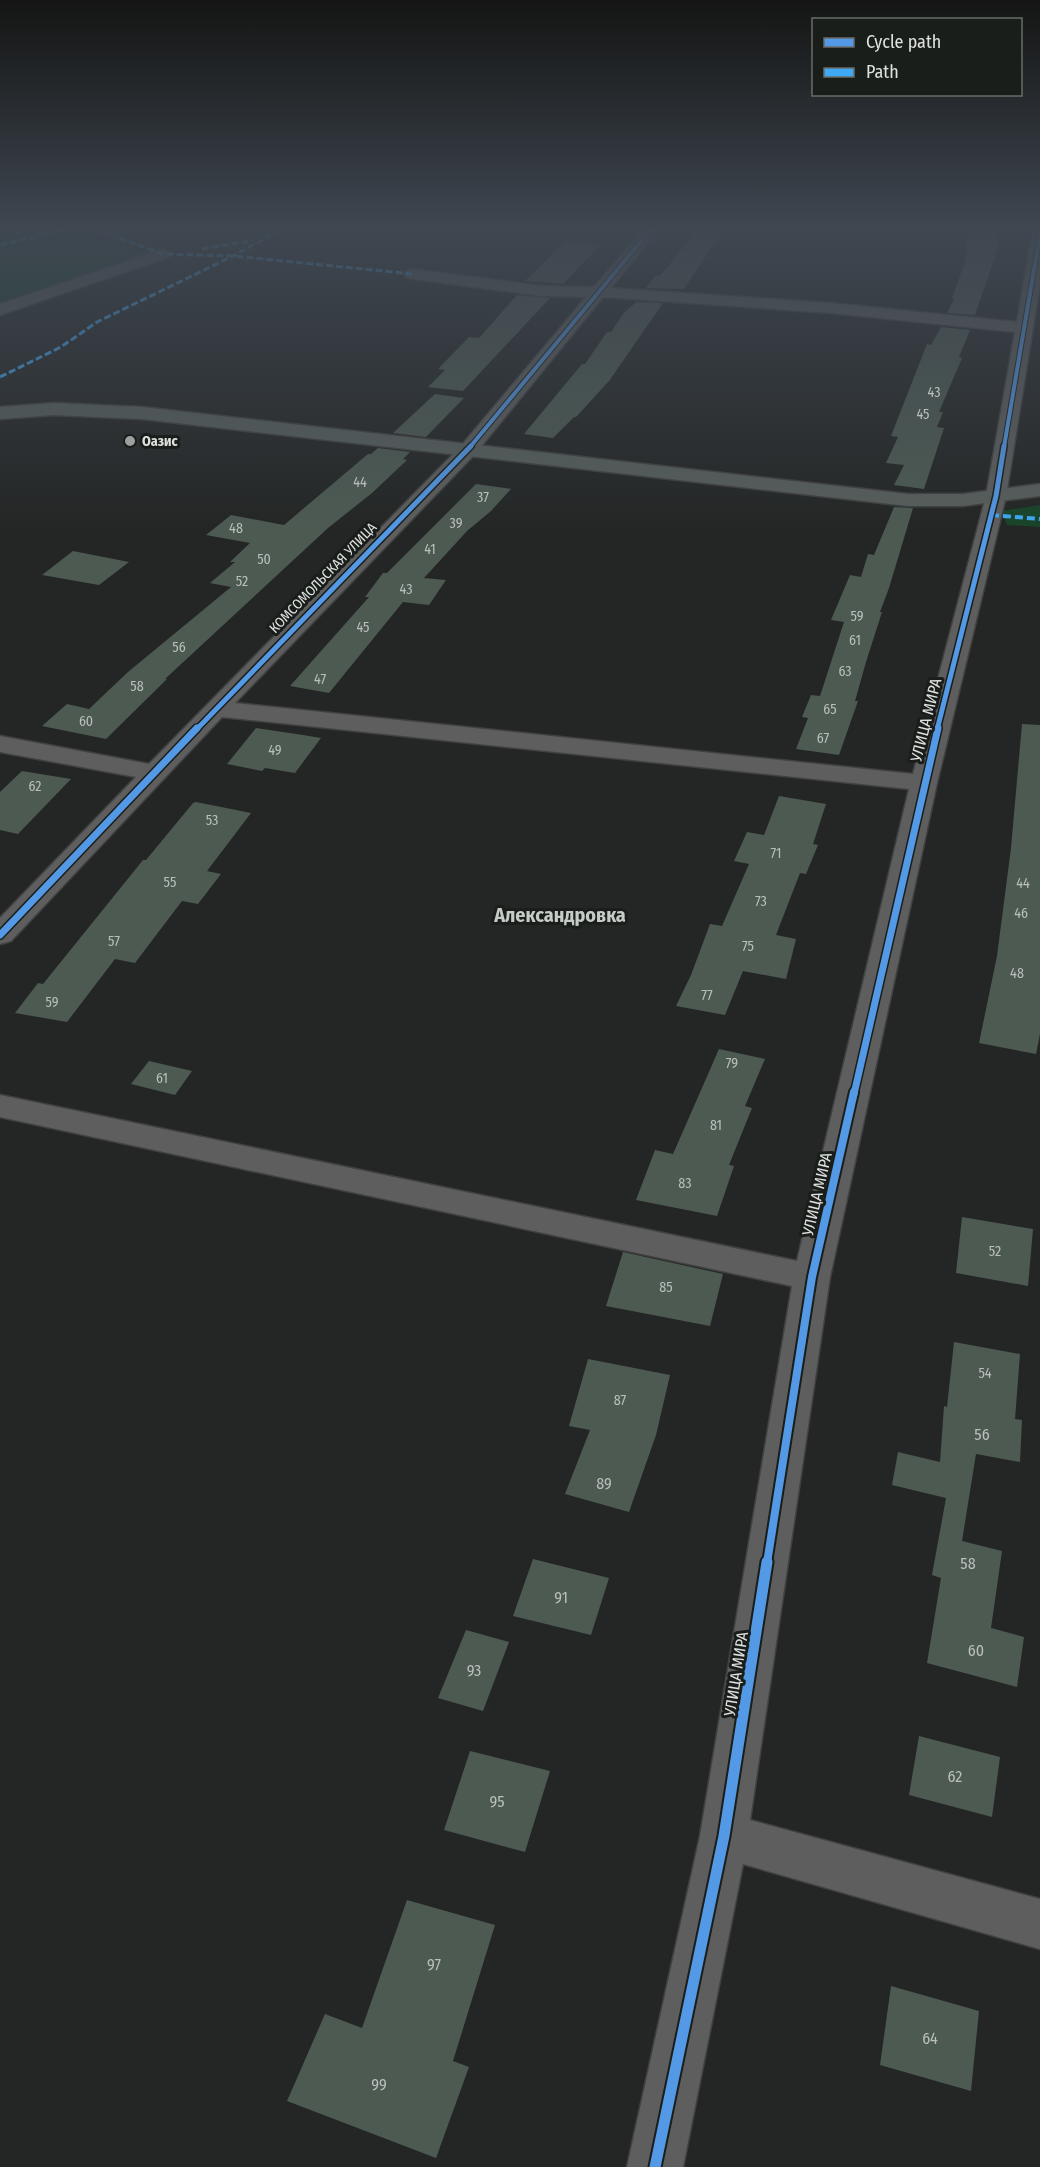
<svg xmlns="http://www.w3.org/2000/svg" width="1040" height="2167" font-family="'Fira Sans Condensed',sans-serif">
	<rect width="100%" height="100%" fill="#242625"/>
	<path fill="#184429" d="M0,228H58L56,229L151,254L0,302Z
		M1040,505V527L1007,525L1002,511Z"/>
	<path fill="#4d5a52" d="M698,228H724L684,289L646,288L655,276H659L666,269Z
		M969,228H998L997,241L1000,242L975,315L947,313L954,299L952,298L965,262Z
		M565,242L600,245L563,284L525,281Z
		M517,295L550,298L463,391L428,387L445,370L438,369L469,337L479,338Z
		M636,302L663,303L609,381L576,417H574L553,438L524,434L582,364H585L607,332H611L623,314Z
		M941,327L970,330L959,357L962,358L939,412H943L937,427L944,428L924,489L894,485L904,465L886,463L898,437L891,436L927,344L931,345Z
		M435,394L464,398L426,437L393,433Z
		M378,448L410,452L403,459L407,460L372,493L328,528L165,679H167L106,739L42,726L67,704L89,709L128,672L231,587L210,583L235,562H230L250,543L206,535L231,515L284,525L368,454H371Z
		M476,484L511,489L491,511L467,531L424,578L446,580L429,605L403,602L329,693L290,686L369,597H365L383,573H387Z
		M894,507L913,508L889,588L880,612H882L866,662L855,701H858L839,755L796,749L808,718L802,717L811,695L820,696L844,622L831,620L850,575L861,577L868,554L874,555Z
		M73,551L129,562L99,585L42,575Z
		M1022,724L1040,725V1034L1036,1054L979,1043L997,956L1011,848Z
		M256,728L303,735L321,738L295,773L265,768L262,771L227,764Z
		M22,771L71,779L18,834L0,830V792Z
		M779,796L826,804L813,844L818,845L806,874L800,873L776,935L796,939L786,979L743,971L725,1015L676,1006L691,975L710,924L722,926L749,864L734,861L747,832L764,835Z
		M196,802L251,813L207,871L221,874L198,904L182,901L135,963L115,959L67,1022L15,1013L38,983L43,984L143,860H146L193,803Z
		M719,1049L765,1059L745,1106L752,1108L729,1165L734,1166L717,1216L636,1200L655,1150L673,1154Z
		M149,1061L192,1071L175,1095L131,1084Z
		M962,1217L1033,1229L1028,1286L956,1273Z
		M623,1252L723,1274L710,1326L606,1306Z
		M954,1342L1020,1354L1015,1419L1022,1420L1020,1462L976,1454L962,1541L1002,1551L991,1628L1024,1637L1017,1687L927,1663L941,1578L932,1575L946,1498L892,1485L898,1452L940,1462L944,1406L947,1407Z
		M588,1359L670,1375L656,1435L629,1512L565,1494L590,1430L569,1426Z
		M533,1559L609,1578L591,1635L513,1616Z
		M466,1630L509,1642L483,1711L438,1698Z
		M919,1736L1000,1757L992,1817L909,1795Z
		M470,1751L550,1771L525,1852L444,1830Z
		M407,1900L495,1925L453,2061L469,2067L436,2158L287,2101L325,2014L362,2028Z
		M891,1986L979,2011L971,2091L880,2065Z"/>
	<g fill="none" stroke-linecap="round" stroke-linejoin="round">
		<defs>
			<path id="minor" d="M644,228H660L611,288L831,303L1017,322L1032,234L1040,229V284L1006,496L937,783L830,1277L750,1820L1040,1899V1949L743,1864L683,2167H627L700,1836L792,1286L0,1117V1095L797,1261L909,789L222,717L11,941L0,944V918L136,777L0,752V736L149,764L461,446L586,297L543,296L412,279L406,277L404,274L406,271L412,269L543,286L594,287ZM603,297L831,313L1015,332L986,496L913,774L235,703L475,454Z
				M163,249L171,254L169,257L0,315V304Z"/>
			<path id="major" d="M54,403L142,407L908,494H963L1040,484V496L963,506H908L142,419L54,415L0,419V407Z"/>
		</defs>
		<use href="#minor" stroke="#404140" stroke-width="3"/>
		<use href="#major" stroke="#404140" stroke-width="3"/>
		<use href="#minor" fill="#5d5e5d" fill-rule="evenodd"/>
		<use href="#major" fill="#575e5b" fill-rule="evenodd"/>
		<path stroke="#3fa9f5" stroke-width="3" stroke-dasharray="7 3" stroke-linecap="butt" d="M91,228L163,254L233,256L412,274
			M0,245L73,228
			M202,249L255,240
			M0,377L61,347L97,322L233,256L284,228"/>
		<path stroke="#3fa9f5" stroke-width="4" stroke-dasharray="8 4" stroke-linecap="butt" d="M991,515L1040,519"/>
		<defs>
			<path id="cycleway-far4" d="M470,447L652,228
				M1004,447L1040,234"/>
			<path id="cycleway-far3" d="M196,730L471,446
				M937,730L996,496L1004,446"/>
			<path id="cycleway-far2" d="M0,935L197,728
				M854,1094L938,728"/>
			<path id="cycleway-far1" d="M767,1563L812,1277L854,1092"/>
			<path id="cycleway" d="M655,2167L724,1836L767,1562"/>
		</defs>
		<use href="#cycleway-far4" stroke="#1a1e1b" stroke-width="6"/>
		<use href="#cycleway-far3" stroke="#1a1e1b" stroke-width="8"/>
		<use href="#cycleway-far2" stroke="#1a1e1b" stroke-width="10"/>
		<use href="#cycleway-far1" stroke="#1a1e1b" stroke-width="12"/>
		<use href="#cycleway" stroke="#1a1e1b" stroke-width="15"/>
		<use href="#cycleway-far4" stroke="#5399e6" stroke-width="4"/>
		<use href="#cycleway-far3" stroke="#5399e6" stroke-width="5"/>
		<use href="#cycleway-far2" stroke="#5399e6" stroke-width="7"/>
		<use href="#cycleway-far1" stroke="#5399e6" stroke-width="8"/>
		<use href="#cycleway" stroke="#5399e6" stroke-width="11"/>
	</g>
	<linearGradient id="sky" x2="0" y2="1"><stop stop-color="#141514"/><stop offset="0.43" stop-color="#3f4751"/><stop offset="1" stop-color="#3f4751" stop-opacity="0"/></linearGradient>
	<rect width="1040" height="531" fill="url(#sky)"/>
	<circle fill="#9da09e" stroke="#1a1e1b" stroke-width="2" cx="130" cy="441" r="6"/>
	<g text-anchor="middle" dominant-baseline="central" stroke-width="6" stroke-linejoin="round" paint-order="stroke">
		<g font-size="14" fill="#babfbc">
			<text x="934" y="392">43</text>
			<text x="923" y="414">45</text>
			<text x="360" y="482">44</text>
			<text x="483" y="497">37</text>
			<text x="456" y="523">39</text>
			<text x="236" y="528">48</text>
			<text x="430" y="549">41</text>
			<text x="264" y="559">50</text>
			<text x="242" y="581">52</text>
			<text x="406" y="589">43</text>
			<text x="857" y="616">59</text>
			<text x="363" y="627">45</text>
			<text x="855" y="640">61</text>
			<text x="179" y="647">56</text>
			<text x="845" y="671">63</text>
			<text x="320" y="679">47</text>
			<text x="137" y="686">58</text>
			<text x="830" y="709">65</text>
			<text x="86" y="721">60</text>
			<text x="823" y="738">67</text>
			<text x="275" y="750">49</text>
			<text x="35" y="786">62</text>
			<text x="212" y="820">53</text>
			<text x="776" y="853">71</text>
			<text x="170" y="882">55</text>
			<text x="1023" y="883">44</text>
			<text x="761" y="901">73</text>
			<text x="1021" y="913">46</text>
			<text x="114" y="941">57</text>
			<text x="748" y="946">75</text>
			<text x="1017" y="973">48</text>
			<text x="707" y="995">77</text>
			<text x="52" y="1002">59</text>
			<text x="732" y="1063">79</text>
			<text x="162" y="1078">61</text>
			<text x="716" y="1125">81</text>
			<text x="685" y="1183">83</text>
			<text x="995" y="1251">52</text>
			<text x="666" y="1287">85</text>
			<text x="985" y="1373">54</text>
			<text x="620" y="1400">87</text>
		</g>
		<g font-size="14" font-weight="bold" fill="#dee1df" stroke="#1a1e1b" text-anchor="start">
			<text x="142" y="441">Оазис</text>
		</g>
		<g font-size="14" fill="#dee1df" stroke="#1a1e1b">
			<text transform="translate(323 578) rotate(-46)">КОМСОМОЛЬСКАЯ УЛИЦА</text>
		</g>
		<g font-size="16" fill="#dee1df" stroke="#1a1e1b">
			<text transform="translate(926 720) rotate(-76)">УЛИЦА МИРА</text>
			<text transform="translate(817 1194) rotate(-77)">УЛИЦА МИРА</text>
			<text transform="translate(736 1674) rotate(-81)">УЛИЦА МИРА</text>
		</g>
		<g font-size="16" fill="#babfbc">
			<text x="982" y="1434">56</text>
			<text x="604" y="1483">89</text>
			<text x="968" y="1563">58</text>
			<text x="561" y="1597">91</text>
			<text x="976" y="1650">60</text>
			<text x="474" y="1670">93</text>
			<text x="955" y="1776">62</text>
			<text x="497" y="1801">95</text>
			<text x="434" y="1964">97</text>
			<text x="930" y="2038">64</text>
			<text x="379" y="2084">99</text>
		</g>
		<g font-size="20" font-weight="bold" fill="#c6cbc7" stroke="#1a1e1b">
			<text x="560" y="915">Александровка</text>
		</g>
	</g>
	<rect x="812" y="18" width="210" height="78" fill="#1a1e1b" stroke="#686c69" stroke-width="1.5"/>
	<rect x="824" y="38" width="30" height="9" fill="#5399e6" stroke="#686c69" stroke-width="1.5"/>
	<text x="866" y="48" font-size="18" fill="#dee1df">Cycle path</text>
	<rect x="824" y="68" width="30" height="9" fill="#3fa9f5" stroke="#686c69" stroke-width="1.5"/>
	<text x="866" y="78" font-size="18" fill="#dee1df">Path</text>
</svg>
